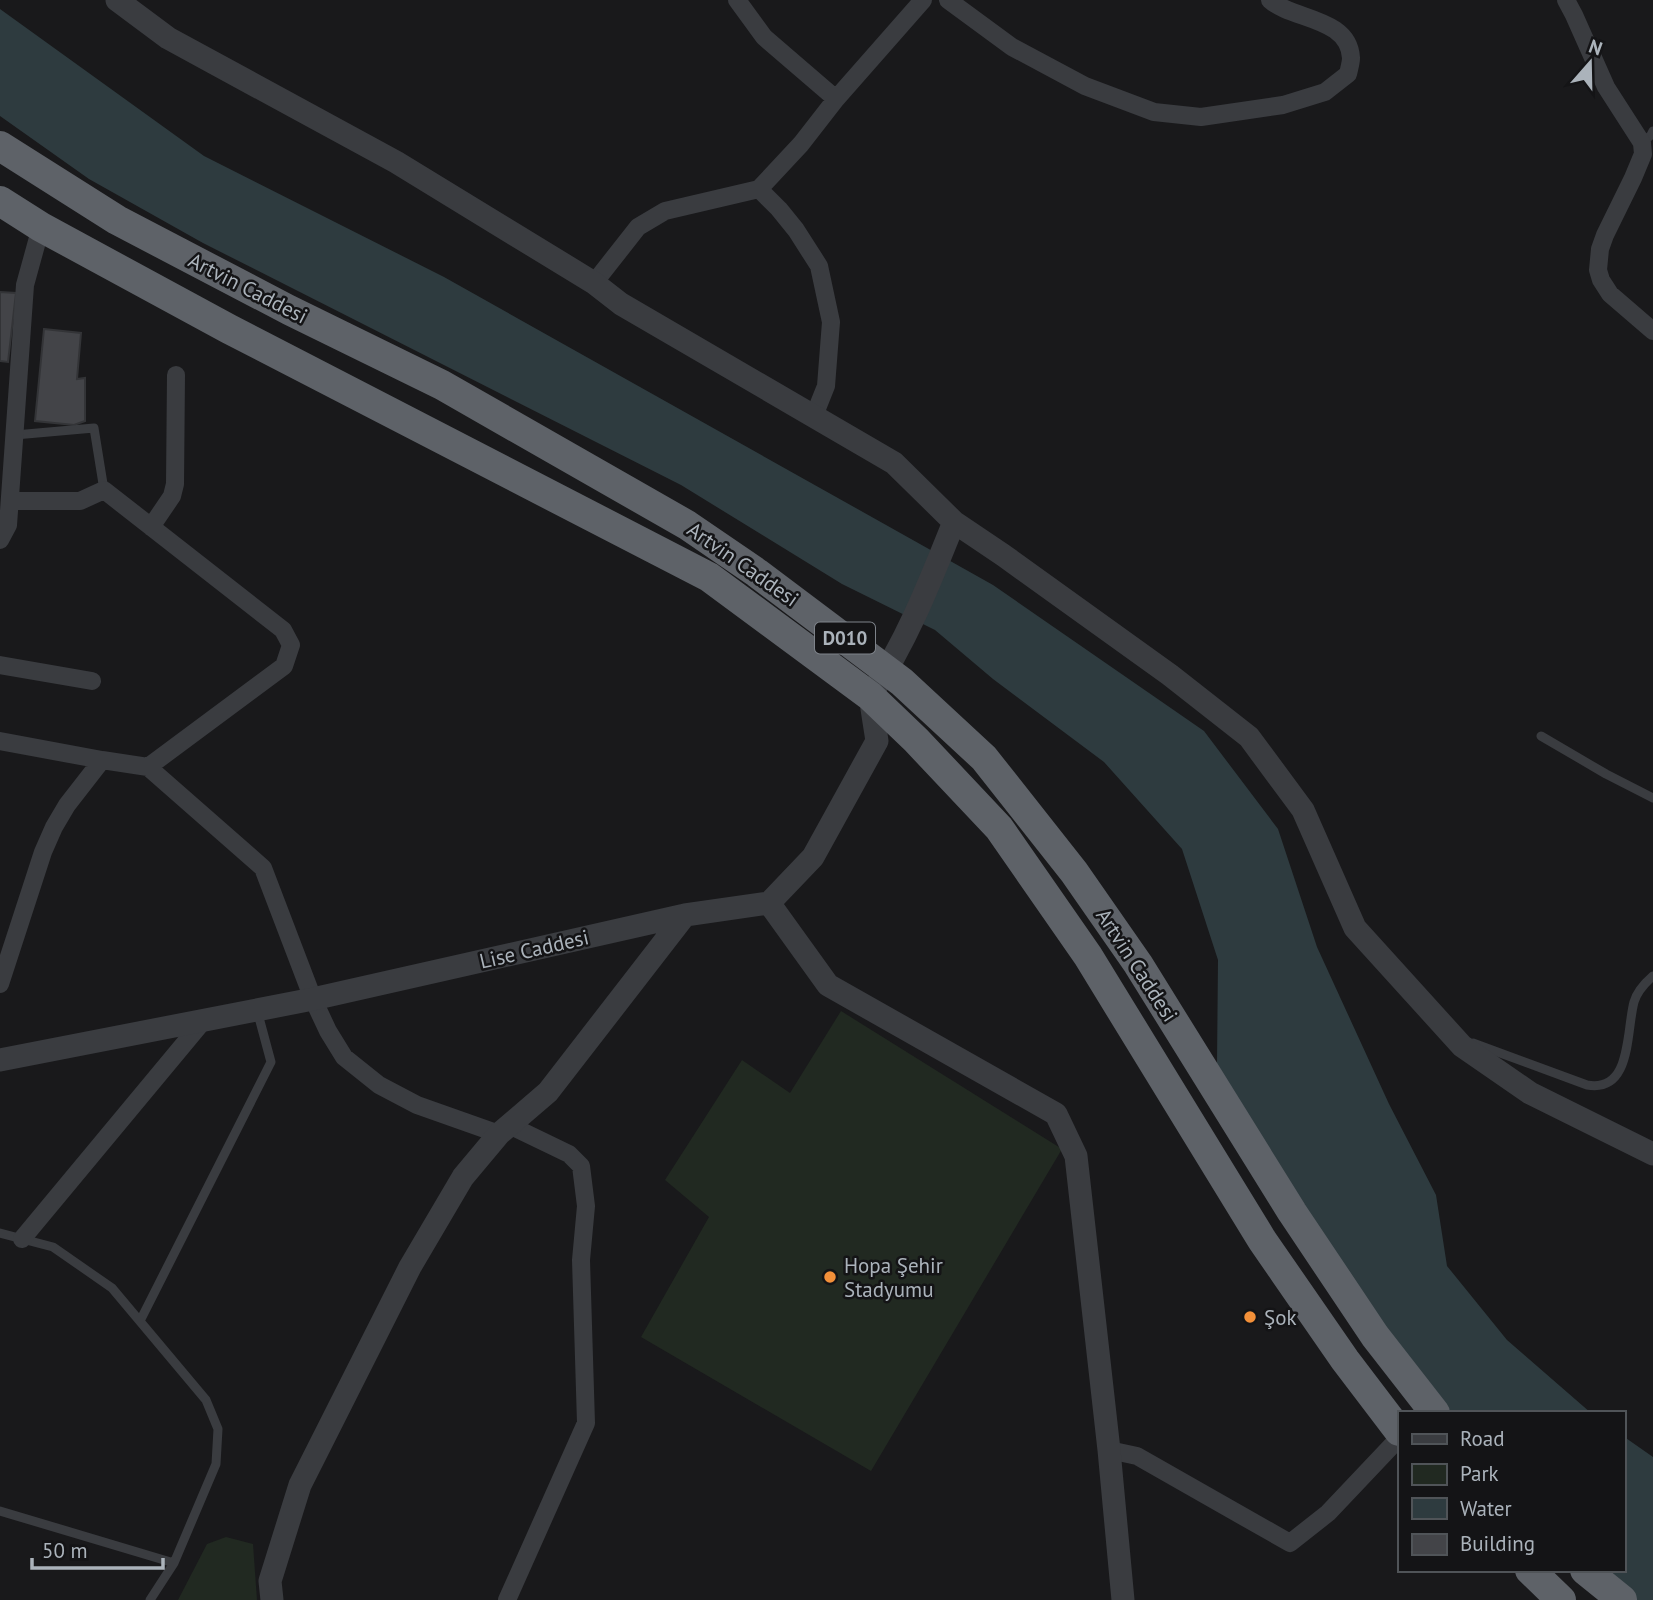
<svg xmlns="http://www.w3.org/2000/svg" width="1653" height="1600" font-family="'PT Sans',sans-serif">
	<rect width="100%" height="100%" fill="#19191b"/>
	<path fill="#212921" d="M841,1011L1062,1149L871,1471L641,1337L709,1217L665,1180L742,1060L790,1093Z
		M226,1537L253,1544L257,1600H178L207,1544Z"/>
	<path fill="#2e3b3f" d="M0,9L204,156L444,277L993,585L1204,731L1278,829L1317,947L1389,1104L1436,1195L1447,1266L1507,1340L1591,1413H1439L1329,1252L1217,1064L1218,960L1182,849L1104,762L993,679L935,630L842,584L681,485L203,243L89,179L0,116Z
		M1623,1436L1653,1457V1600H1630L1593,1570H1623Z"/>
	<path fill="#434448" stroke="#333437" stroke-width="2" d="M0,292L16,293L8,362L0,361Z
		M44,329L81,333L77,379L85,378V421L74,425L35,421Z"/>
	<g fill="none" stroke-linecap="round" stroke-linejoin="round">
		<path stroke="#3a3c40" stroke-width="9" d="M1642,143L1651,135L1653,131
			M15,435L94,428L104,490
			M1541,736L1606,774L1653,798
			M1473,1043L1587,1085C1632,1093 1626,1032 1634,1002C1637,992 1645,983 1653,976
			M0,1233L53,1247L112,1288L206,1400L218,1429L216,1464L174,1563L150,1600
			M140,1321L271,1062L257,1010
			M0,1511L174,1563"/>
		<path stroke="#3a3c40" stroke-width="18" d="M737,0L764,37L836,99
			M948,0L1012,47L1085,86L1154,112L1201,117L1283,105L1325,92L1348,74C1349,69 1351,63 1351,58C1349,17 1292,20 1270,0
			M1566,0L1574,15L1606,87L1642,143L1643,154L1633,178L1605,235L1600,249L1598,270L1601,280L1610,294L1653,331
			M759,189L779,209L796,230L819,266L831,322L826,386L814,416
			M594,283L638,227L665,211L759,189L801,144L836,99L923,0
			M10,501H80L104,490L283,630L291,645L284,666L148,767
			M151,527L172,496L175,484L176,375
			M0,540L8,525L25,285L41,227
			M0,665L92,681
			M0,741L102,760L148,767L263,868L313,999L328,1031L344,1057L379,1085L417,1105L499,1134
			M0,984L43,852L54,827L67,805L102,760
			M22,1239L204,1020
			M1109,1450L1137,1456L1290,1543L1328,1513L1399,1438
			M507,1600L586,1423L581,1260L586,1206L581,1166L569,1154L509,1125"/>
		<path stroke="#3a3c40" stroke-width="23" d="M954,522L1003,555L1170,675L1249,737L1303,810L1355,928L1462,1046L1530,1093L1653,1154
			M769,903L828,985L1056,1114L1076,1156L1109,1450L1123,1600
			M0,1060L313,999L685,915L769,903L813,857L877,741L870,696C906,643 930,582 954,522L894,463L621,304L594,283L396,162L168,38L117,0
			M272,1600L270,1581L300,1485L410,1267L463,1177L499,1134L548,1092L685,915"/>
		<path stroke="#5e6268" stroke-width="30" d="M0,146L117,220L289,310L442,385L687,525L757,573L902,682L984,758L1074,872L1138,964L1292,1212L1375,1336L1435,1413
			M0,201L41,227L229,329L709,577L870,696L916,740L999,828L1088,956L1262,1240L1345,1360L1399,1431
			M1530,1570L1561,1600
			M1585,1570L1622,1600"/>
	</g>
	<g fill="#f39039" stroke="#141416" stroke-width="2.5">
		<circle cx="830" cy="1277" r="7"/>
		<circle cx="1250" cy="1317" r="7"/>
	</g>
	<g text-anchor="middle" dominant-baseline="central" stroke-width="5" stroke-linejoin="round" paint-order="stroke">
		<rect fill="#141416" stroke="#7e838a" stroke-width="2" x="815" y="622.5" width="60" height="31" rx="5"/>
		<g font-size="19" font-weight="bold" fill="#abb3bb">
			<text x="845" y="638">D010</text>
		</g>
		<g font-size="21" fill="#abb3bb" stroke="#141416">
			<text transform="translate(248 288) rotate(27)">Artvin Caddesi</text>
			<text transform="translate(743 564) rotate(35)">Artvin Caddesi</text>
			<text transform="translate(534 949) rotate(-13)">Lise Caddesi</text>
			<text transform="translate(1137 965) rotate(57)">Artvin Caddesi</text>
		</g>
		<g font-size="21" fill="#abb3bb" stroke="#141416" text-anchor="start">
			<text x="844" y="1265">Hopa Şehir<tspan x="844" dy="24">Stadyumu</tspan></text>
			<text x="1264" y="1317">Şok</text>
		</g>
	</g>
	<rect x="1398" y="1411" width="228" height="161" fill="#141416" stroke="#505458" stroke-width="2"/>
	<rect x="1412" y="1434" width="35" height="10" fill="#3a3c40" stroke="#505458" stroke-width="2"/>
	<text x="1460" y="1446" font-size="21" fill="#abb3bb">Road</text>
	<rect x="1412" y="1464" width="35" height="21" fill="#212921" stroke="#505458" stroke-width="2"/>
	<text x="1460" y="1481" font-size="21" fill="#abb3bb">Park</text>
	<rect x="1412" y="1498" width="35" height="21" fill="#2e3b3f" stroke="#505458" stroke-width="2"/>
	<text x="1460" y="1516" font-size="21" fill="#abb3bb">Water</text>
	<rect x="1412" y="1534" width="35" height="21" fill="#434448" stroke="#505458" stroke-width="2"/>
	<text x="1460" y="1551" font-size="21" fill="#abb3bb">Building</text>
	<g transform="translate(1590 63) rotate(20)" stroke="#141416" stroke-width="5" paint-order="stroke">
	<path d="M0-5L12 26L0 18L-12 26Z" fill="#abb3bb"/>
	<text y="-10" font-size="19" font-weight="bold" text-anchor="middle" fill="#abb3bb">N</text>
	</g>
	<path d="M32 1558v10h131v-10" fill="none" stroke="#abb3bb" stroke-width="3.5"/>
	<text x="42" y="1558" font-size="21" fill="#abb3bb" stroke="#141416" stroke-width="5" paint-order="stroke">50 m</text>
</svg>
